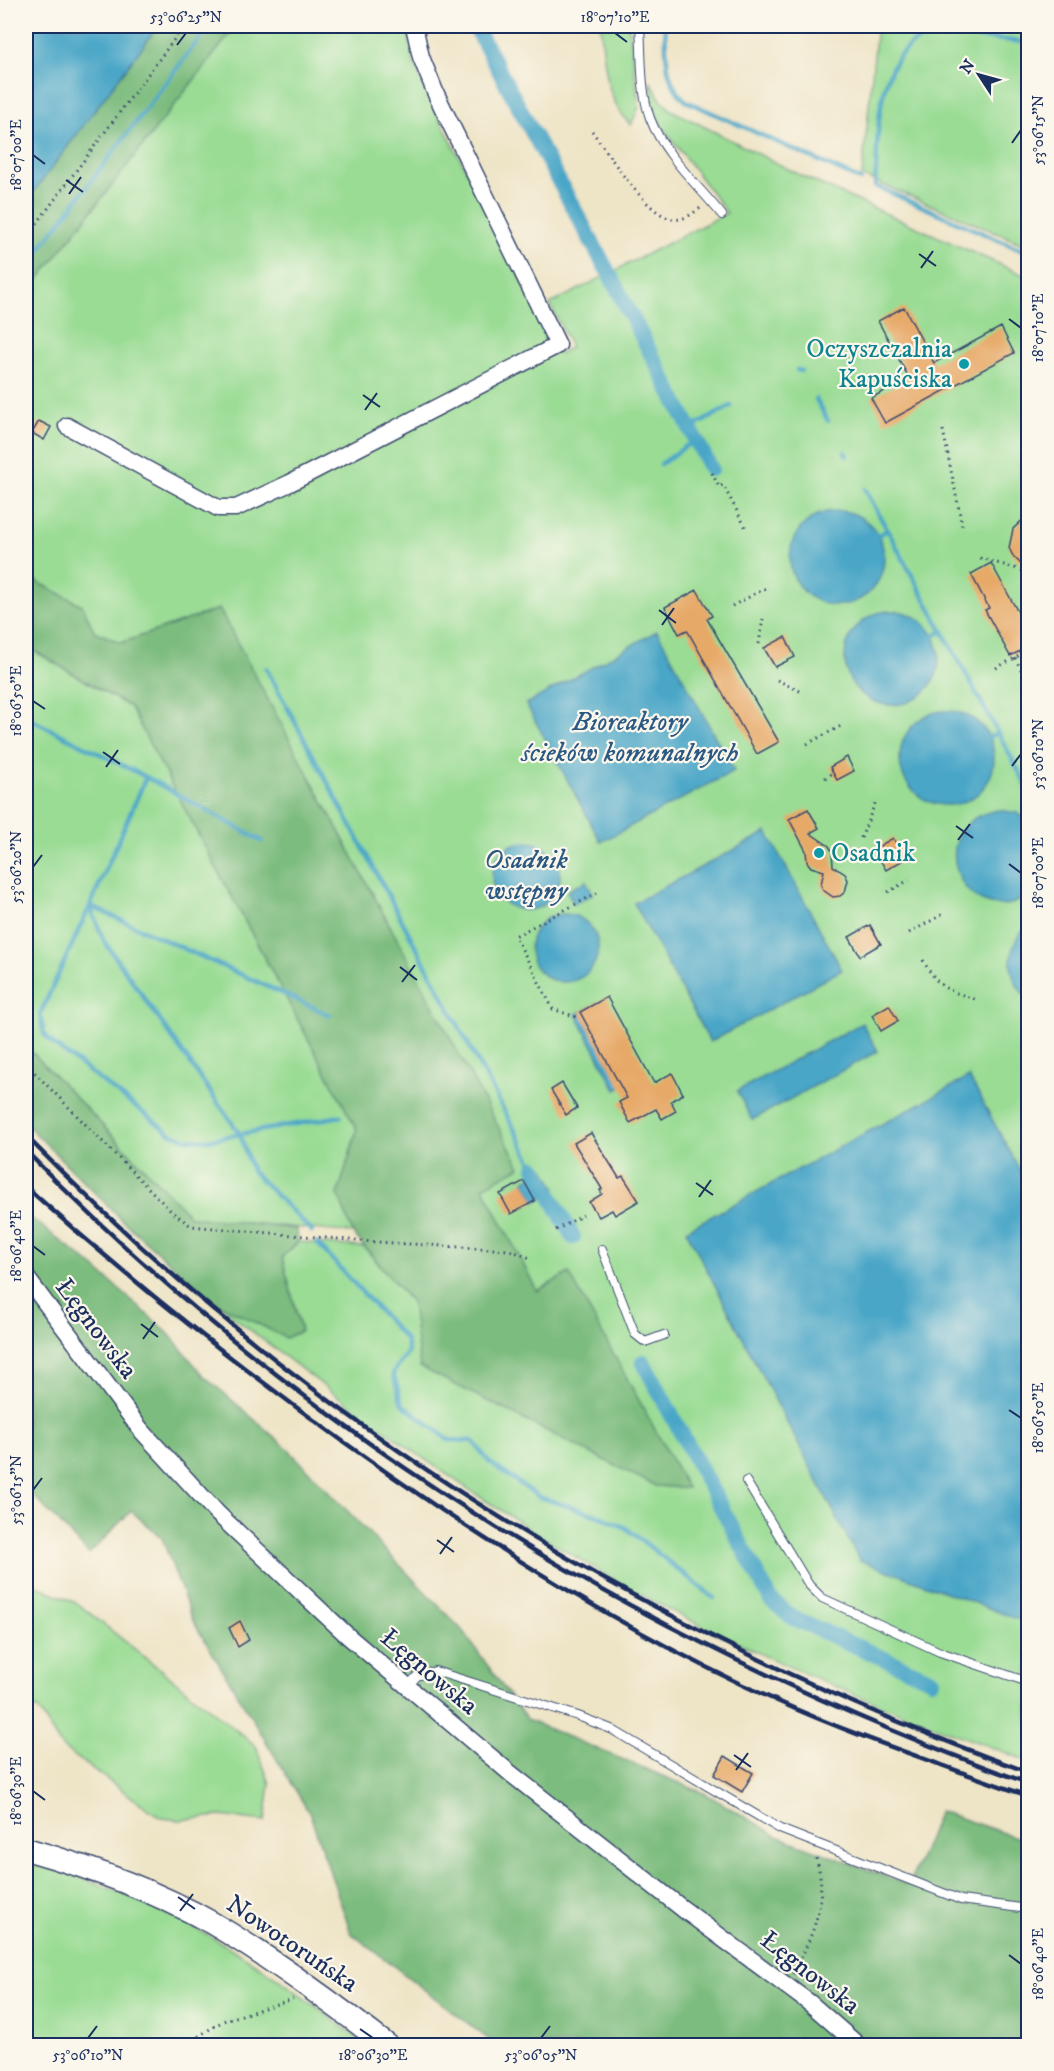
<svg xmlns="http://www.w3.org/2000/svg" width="1054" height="2071" font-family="'IM FELL DW Pica',serif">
	<rect width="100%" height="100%" fill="#fbf7ec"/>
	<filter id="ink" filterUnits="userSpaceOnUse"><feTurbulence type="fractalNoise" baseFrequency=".0167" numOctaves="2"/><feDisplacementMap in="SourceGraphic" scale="12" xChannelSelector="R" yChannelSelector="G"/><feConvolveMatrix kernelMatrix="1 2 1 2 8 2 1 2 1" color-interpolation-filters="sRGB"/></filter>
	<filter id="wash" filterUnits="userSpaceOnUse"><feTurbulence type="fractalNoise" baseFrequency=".008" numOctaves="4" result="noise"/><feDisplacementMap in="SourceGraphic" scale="24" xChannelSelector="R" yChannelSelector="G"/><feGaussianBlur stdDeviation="1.35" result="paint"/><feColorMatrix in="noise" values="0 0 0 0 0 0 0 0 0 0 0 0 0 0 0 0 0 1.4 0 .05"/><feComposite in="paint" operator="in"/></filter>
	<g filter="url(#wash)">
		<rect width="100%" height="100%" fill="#eee4c6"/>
		<path fill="#9adc94" stroke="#5a8679" stroke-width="1.5" d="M236,26H407L414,64L425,89L559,354L571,347L550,304L727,213L660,124L655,111L650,81L661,100L671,110L804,177L1028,277V1761C903,1715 773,1665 655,1602C496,1517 354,1411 213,1301L286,1338L301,1331L282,1257L298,1242L364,1247L412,1303L421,1367L656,1486L687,1488L569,1274L537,1291L483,1187L519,1167L219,609L121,643L94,631L82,605L26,576V295Z
			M600,26H629L639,107L631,125C603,98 606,62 600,26Z
			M877,26H1028V246L862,176Z
			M26,646L130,707L357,1130L338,1194L353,1233L191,1217L26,1046Z
			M26,1581L78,1604L256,1746L270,1784L265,1821L220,1816L180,1820L161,1818L62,1747L38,1709L26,1708Z
			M26,1863C103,1879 189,1921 256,1964C294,1988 330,2018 367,2045H26Z"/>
		<path fill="#7bbc7e" stroke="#4b766e" stroke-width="1.5" d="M158,26H236L26,295V202Z
			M26,576L82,605L94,631L121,643L219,609L520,1167L483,1187L537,1291L569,1273L687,1488L656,1486L420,1367L412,1303L353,1233L338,1194L357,1130L130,707L26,646Z
			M26,1046L191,1217L297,1229L298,1242L282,1257L301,1331L286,1338L213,1301L126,1224L26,1124Z
			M26,1214L94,1267L168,1333L203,1375L287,1448L462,1630L527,1720L706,1794L777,1836L909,1885L939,1811L1028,1841V2045H496L351,1933L310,1814L193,1621L162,1538L131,1511L89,1554L26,1488Z"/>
		<path fill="#48a6c7" stroke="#326a92" stroke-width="1.5" d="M26,26H158L26,202Z
			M790 558a47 47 0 1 1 94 0a47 47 0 1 1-94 0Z
			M845 658a47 47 0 1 1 94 0a47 47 0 1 1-94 0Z
			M657,631L734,771L601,842L526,704Z
			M900 758a47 47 0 1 1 94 0a47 47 0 1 1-94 0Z
			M999,810L1017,813L1028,820V896C962,938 917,822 999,810Z
			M767,832L842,970L710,1042L634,903Z
			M492 876a34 34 0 1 1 68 0a34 34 0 1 1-68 0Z
			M586,881L593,894L574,904L567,891Z
			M530 948a34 34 0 1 1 68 0a34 34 0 1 1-68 0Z
			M1028,925V998C1005,978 1006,945 1028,925Z
			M603,1000L644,1075L616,1090L576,1014Z
			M862,1023L878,1051L752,1120L737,1091Z
			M969,1077L1028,1185V1623L859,1560L686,1230Z
			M545,1169L556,1189L535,1201L524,1181Z"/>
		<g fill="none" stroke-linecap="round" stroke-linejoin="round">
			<path stroke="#48a6c7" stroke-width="4.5" d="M665,26C667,54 663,81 686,101L861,180
				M1028,42C1007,41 944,32 926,37C872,54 879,141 875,186L1028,253
				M26,267L209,26
				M797,370L801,371
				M816,399L828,421
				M691,428L731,406
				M845,452L847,456
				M661,464L696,439
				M865,489L1028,788
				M878,535L888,530
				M933,636L943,631
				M266,668L535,1168
				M26,717L146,777L90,906L104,941L240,1134L252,1171L312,1231
				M990,737L998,733
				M146,777L262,841
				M330,1015L90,906L40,1014L44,1034L53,1044L170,1133L186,1139L207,1140L341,1116
				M317,1243L406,1340L408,1352L393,1373L402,1404L449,1440L473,1441L489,1462L539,1497L602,1517L626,1528L714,1598"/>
			<path stroke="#48a6c7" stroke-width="16" d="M475,26L607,270
				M611,277L711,469
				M535,1168L573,1237
				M643,1362L771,1600L793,1618L932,1680"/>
		</g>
		<g id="blocks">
			<path fill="#e7a967" d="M904,307L934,363L1001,327L1014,353L885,423L871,398L909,378L878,321Z
				M39,421L51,427L44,440L32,433Z
				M1029,514V572L1013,556L1009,548L1013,529Z
				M991,563L1029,632V647L1010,656L985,610L989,608L971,574Z
				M697,590L712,616L707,619L779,742L757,754L687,630L679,634L665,607Z
				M785,637L795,657L775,667L764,648Z
				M847,757L854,771L837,780L830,767Z
				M808,809L819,828L810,833L829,846L832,851L833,866L845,874L848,880L845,892L840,896L833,897L823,890L821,884L824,871L811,867L807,862L806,851L789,819Z
				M893,838L905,859L886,870L874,849Z
				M870,925L881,944L860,956L849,937Z
				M607,997L654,1083L672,1073L683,1094L671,1101L676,1111L662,1119L656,1109L630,1123L619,1102L627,1098L580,1012Z
				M889,1005L898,1021L881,1031L872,1015Z
				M562,1083L577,1108L566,1115L551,1090Z
				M591,1133L619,1178L623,1176L639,1201L615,1215L612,1210L599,1217L589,1202L602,1194L600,1190L602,1189L574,1143Z
				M524,1181L535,1201L511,1214L500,1194Z
				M240,1621L249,1640L238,1647L229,1628Z
				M725,1756L753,1773L742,1792L714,1775Z"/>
		</g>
	</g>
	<g filter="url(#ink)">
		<use href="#blocks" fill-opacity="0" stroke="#3b4a6e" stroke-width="1.5"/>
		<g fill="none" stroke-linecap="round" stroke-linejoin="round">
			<defs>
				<path id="lane" d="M640,26C642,55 640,90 650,118C664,155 698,185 722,215
					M602,1249L635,1334L645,1342L664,1335
					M746,1481L809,1585L822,1598L940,1652L1028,1682
					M407,1687L417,1676L435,1671L578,1716L611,1729L780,1829L961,1900L1028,1909"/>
				<path id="street" d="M67,426L218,508H236L290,483L558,345L436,94L421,57L414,26
					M26,1277L141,1430L217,1513L349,1637L510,1773L683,1909L811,2004L859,2046"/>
				<path id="secondary" d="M26,1849C89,1867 154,1890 212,1923C273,1959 331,2002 388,2046"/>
			</defs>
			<use href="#lane" stroke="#3b4a6e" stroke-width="10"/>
			<use href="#street" stroke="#3b4a6e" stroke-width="19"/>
			<use href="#secondary" stroke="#3b4a6e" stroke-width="25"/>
			<path stroke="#3b4a6e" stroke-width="3" stroke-dasharray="1.5 4.5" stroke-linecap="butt" d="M592,131C608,153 646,215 673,219C684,221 693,213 702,207
				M26,238L184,26
				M943,430L963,530
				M712,473L719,487L723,485L746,528
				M980,558L1028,572
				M732,606L768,587
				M759,644L763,619
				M1015,658L1028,683
				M996,668L1028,651
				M777,680L802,692
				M807,744L843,725
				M825,778L833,773
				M861,838L876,801
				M888,892L909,880
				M909,933L945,913
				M923,960C938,988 946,990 975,999
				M576,1017L553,1009L515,936L599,892
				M26,1064L170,1210L191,1226L361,1241L509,1250L533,1259
				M556,1230L583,1215
				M793,1974C813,1935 830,1898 815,1855
				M183,2046L223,2021L293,1999"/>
			<use href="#lane" stroke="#fff" stroke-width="8"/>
			<use href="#street" stroke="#fff" stroke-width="16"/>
			<use href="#secondary" stroke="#fff" stroke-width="22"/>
			<path stroke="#1b2f5e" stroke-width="4.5" d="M26,1136C312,1428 645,1633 1028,1772
				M26,1151C309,1440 649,1646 1028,1783
				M26,1187C157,1304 296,1412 443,1511C548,1581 657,1647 773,1699C856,1737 943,1765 1028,1796"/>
		</g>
	</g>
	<path fill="none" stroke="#1b2f5e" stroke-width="2" d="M615,33L627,42M177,45L186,33M1012,143L1021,130M33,155L45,164M66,180L83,192M69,194L81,177M919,254L936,266M921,268L933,251M1009,319L1021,328M363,395L380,407M365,410L377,393M659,610L676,623M662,625L674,608M33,701L45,709M103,752L120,764M1012,766L1021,754M106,767L118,750M956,826L973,838M958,840L970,824M1009,864L1021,873M33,867L42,855M400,967L417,980M402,982L415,965M696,1183L713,1195M699,1197L711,1180M33,1246L45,1255M141,1324L158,1337M143,1339L155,1322M1009,1410L1021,1418M33,1490L42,1478M437,1540L454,1552M440,1554L452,1537M734,1755L751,1767M736,1770L748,1753M33,1791L45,1800M178,1897L195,1909M180,1911L193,1894M1009,1955L1021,1964M360,2029L373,2038M88,2038L97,2026M541,2038L550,2026"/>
	<g fill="#0f9aa8" stroke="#fbf7ec" stroke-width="2">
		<circle cx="964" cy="364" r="6"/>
		<circle cx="819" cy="853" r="6"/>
	</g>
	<g text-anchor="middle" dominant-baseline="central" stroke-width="4.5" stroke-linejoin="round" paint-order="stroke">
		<g font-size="26" fill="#0d838f" stroke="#fbf7ec" text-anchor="end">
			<text x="952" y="349">Oczyszczalnia<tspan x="952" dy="30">Kapuściska</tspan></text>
			<text x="831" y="853" text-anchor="start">Osadnik</text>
		</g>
		<g font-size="26" fill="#1b2f5e" stroke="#fbf7ec">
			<text transform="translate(96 1329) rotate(53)">Łęgnowska</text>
			<text transform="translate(429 1672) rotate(40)">Łęgnowska</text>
			<text transform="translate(292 1944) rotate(34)">Nowotoruńska</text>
			<text transform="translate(810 1973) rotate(38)">Łęgnowska</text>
		</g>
		<g font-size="27" font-style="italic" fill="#2b5983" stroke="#fbf7ec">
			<text x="630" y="722">Bioreaktory<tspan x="630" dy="31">ścieków komunalnych</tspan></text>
			<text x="526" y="860">Osadnik<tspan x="526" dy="31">wstępny</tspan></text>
		</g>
	</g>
	<rect width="1054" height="2071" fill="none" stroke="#fbf7ec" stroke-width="66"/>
	<g transform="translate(979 75) rotate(306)" stroke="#fbf7ec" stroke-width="4.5" paint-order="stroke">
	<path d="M0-4.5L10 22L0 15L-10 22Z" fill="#1b2f5e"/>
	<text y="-9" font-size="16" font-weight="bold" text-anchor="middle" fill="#1b2f5e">N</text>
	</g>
	<rect x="33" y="33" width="988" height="2005" fill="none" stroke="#1b2f5e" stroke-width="2"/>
	<g font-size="15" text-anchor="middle" fill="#1b2f5e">
		<text x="186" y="22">53°06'25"N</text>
		<text x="615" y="22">18°07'10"E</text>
		<text transform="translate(1038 130) rotate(-90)" y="5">53°06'15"N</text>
		<text transform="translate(16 155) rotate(-90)" y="5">18°07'00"E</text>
		<text transform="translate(1038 328) rotate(-90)" y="5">18°07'10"E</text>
		<text transform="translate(16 701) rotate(-90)" y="5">18°06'50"E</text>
		<text transform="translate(1038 754) rotate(-90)" y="5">53°06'10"N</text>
		<text transform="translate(16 867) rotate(-90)" y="5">53°06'20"N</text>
		<text transform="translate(1038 873) rotate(-90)" y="5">18°07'00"E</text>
		<text transform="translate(16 1246) rotate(-90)" y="5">18°06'40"E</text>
		<text transform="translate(1038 1418) rotate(-90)" y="5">18°06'50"E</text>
		<text transform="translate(16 1490) rotate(-90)" y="5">53°06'15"N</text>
		<text transform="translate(16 1791) rotate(-90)" y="5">18°06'30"E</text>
		<text transform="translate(1038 1964) rotate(-90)" y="5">18°06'40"E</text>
		<text x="88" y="2060">53°06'10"N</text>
		<text x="373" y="2060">18°06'30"E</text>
		<text x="541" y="2060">53°06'05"N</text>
	</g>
</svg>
